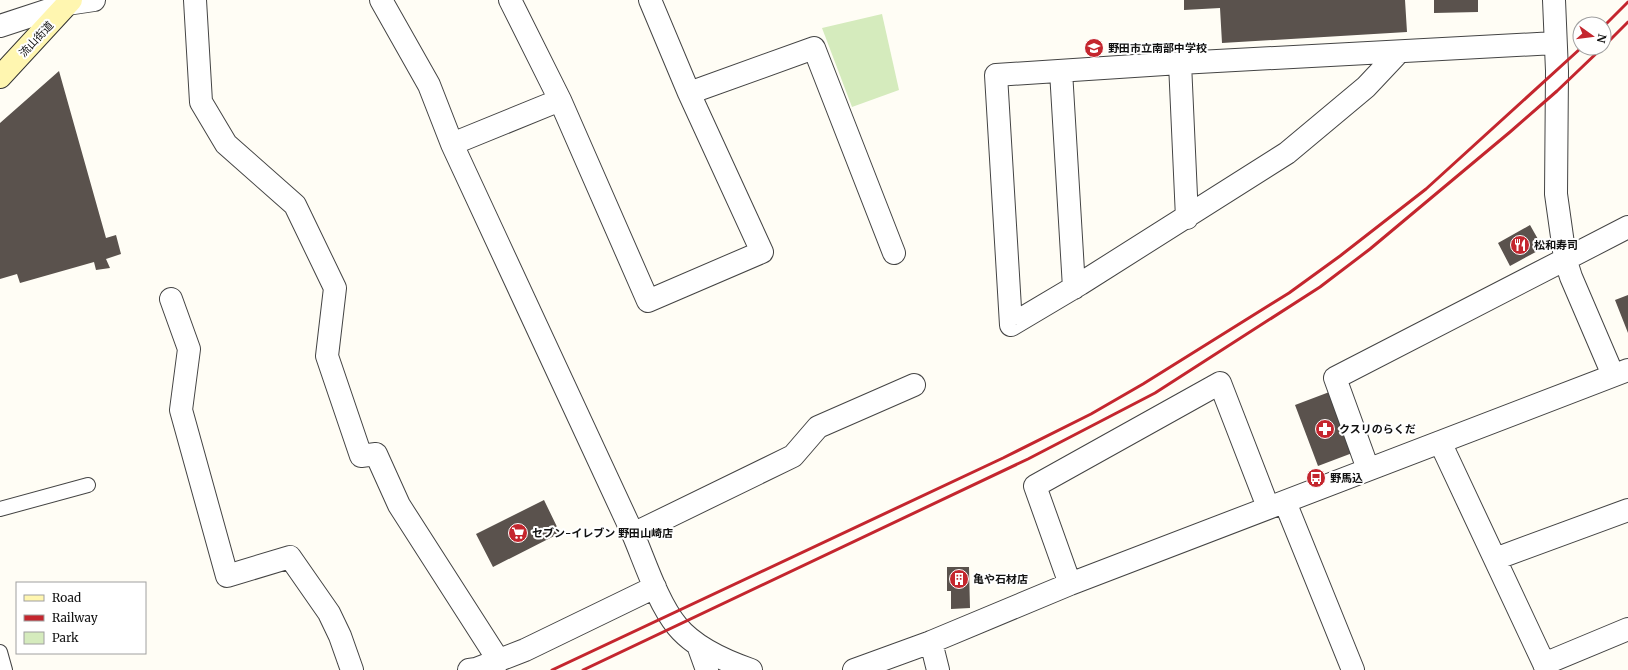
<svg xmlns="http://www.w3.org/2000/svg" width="1628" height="670" font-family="Merriweather,'Noto Sans JP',serif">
	<rect width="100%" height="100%" fill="#fffdf5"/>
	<path fill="#d5ebbd" d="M882,14L899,90L852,107L822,28Z"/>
	<path fill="#5a524d" d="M1184,0H1405L1407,32L1222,43L1220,8L1184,10Z
		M1434,0H1478V12L1434,13Z
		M59,71L106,238L116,235L121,254L106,259L110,268L96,270L94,262L20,283L17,274L0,279V123Z
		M1530,225L1543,248L1510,266L1498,243Z
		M1628,295V333L1615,300Z
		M1332,391L1355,452L1318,466L1295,405Z
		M544,500L560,533L493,567L476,534Z
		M947,567H969L970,608L951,609V591H947Z"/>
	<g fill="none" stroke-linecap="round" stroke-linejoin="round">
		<defs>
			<path id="lane" d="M0,509L88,485
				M0,652L5,670"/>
			<path id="street" d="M195,0L201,102L226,144L295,205L335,288L327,356L361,456L376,454L399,505L499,661
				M381,0L429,85L452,144L633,534C645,562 658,603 677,626C695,648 725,661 751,670
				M510,0L560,100L648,301L762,252L689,93L650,0
				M1554,0L1557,71L1556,194L1565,258L1571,277L1613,375
				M0,26L67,4L94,0
				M1398,53L1366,87L1287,153L1080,284L1011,325L996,75L1180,63L1555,43
				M1180,63L1187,218
				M1061,71L1074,288
				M689,93L814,48L894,253
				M452,144L560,100
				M171,299L189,349L181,410L227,576L290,557L329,613L340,636L352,670
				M1440,442L1547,670
				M1368,469L1335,378L1628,227
				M1285,502L1353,670
				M633,534L793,456L818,427L914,385
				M1495,559L1628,510
				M1070,584L1035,486L1220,383L1268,507
				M931,642L938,670
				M698,645L707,670
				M1544,664L1628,629
				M469,670L476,669L525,650L655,587
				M854,670L931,642L1070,584L1628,370"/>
			<path id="secondary" d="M0,77L71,0"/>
		</defs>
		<use href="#lane" stroke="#444" stroke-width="16"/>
		<use href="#street" stroke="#444" stroke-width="24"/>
		<use href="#secondary" stroke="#333" stroke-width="24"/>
		<use href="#lane" stroke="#fff" stroke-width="14"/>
		<use href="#street" stroke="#fff" stroke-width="22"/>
		<use href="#secondary" stroke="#fff6b0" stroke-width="22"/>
		<path stroke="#c4262e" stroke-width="3" d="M1604,26L1628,2
			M1604,46L1628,22
			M552,670L1003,458L1091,414L1143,384L1289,293L1340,256L1426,189L1581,48
			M583,670L1028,459L1155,393L1320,287L1370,249L1510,132L1557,91L1602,48"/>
	</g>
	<defs>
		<symbol id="school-disc" viewBox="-11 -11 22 22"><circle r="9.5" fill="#c4262e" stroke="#fff"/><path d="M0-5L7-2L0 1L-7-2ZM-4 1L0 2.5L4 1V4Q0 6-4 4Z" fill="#fff"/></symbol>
		<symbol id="restaurant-disc" viewBox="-11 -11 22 22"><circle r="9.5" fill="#c4262e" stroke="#fff"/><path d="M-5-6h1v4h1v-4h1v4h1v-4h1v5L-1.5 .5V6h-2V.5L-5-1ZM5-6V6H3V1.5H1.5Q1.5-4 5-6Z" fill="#fff"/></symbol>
		<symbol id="pharmacy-disc" viewBox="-11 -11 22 22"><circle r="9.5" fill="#c4262e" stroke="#fff"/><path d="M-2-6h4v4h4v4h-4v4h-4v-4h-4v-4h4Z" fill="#fff"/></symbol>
		<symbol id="bus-disc" viewBox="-11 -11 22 22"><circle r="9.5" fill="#c4262e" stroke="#fff"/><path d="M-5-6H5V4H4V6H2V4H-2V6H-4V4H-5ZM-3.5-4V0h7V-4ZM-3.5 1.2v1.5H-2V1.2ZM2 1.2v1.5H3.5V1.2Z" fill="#fff"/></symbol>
		<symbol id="supermarket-disc" viewBox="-11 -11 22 22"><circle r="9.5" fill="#c4262e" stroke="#fff"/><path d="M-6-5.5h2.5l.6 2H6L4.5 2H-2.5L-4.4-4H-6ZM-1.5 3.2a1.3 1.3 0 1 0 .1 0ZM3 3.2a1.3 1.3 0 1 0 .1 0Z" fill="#fff"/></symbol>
		<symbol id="building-disc" viewBox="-11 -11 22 22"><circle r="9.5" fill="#c4262e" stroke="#fff"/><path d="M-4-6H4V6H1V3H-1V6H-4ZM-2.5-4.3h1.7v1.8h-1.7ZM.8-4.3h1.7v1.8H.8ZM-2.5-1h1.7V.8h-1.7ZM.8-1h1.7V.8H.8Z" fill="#fff"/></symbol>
	</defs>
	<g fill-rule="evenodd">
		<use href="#school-disc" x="1083" y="37" width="22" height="22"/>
		<use href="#restaurant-disc" x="1509" y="234" width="22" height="22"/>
		<use href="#pharmacy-disc" x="1314" y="418" width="22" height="22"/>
		<use href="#bus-disc" x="1305" y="467" width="22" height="22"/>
		<use href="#supermarket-disc" x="507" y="522" width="22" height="22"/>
		<use href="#building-disc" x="948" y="568" width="22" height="22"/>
	</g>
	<g text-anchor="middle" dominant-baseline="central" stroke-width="4" stroke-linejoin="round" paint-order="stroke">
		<g font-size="11" fill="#111" stroke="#fff">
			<text transform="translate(36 39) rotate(-47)">流山街道</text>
		</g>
		<g font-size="11" font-weight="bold" fill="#111" stroke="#fff" text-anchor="start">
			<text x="1108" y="48">野田市立南部中学校</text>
			<text x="1534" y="245">松和寿司</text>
			<text x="1339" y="429">クスリのらくだ</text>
			<text x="1330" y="478">野馬込</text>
			<text x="532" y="533">セブン-イレブン 野田山崎店</text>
			<text x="973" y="579">亀や石材店</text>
		</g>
	</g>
	<rect x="16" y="582" width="130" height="72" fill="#ffffff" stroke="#a0a0a0"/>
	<rect x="24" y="595" width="20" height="6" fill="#fff6b0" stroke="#a0a0a0"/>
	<text x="52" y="602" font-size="12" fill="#111111">Road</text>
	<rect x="24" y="615" width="20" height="6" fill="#c4262e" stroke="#a0a0a0"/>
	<text x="52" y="622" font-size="12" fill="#111111">Railway</text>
	<rect x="24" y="632" width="20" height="12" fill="#d5ebbd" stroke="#a0a0a0"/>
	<text x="52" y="642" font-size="12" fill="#111111">Park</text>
	<g transform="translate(1592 36) rotate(104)"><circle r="19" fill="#ffffff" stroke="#a0a0a0"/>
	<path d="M0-3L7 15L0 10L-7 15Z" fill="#c4262e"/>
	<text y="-6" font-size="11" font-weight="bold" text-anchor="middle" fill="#111111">N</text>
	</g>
</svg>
